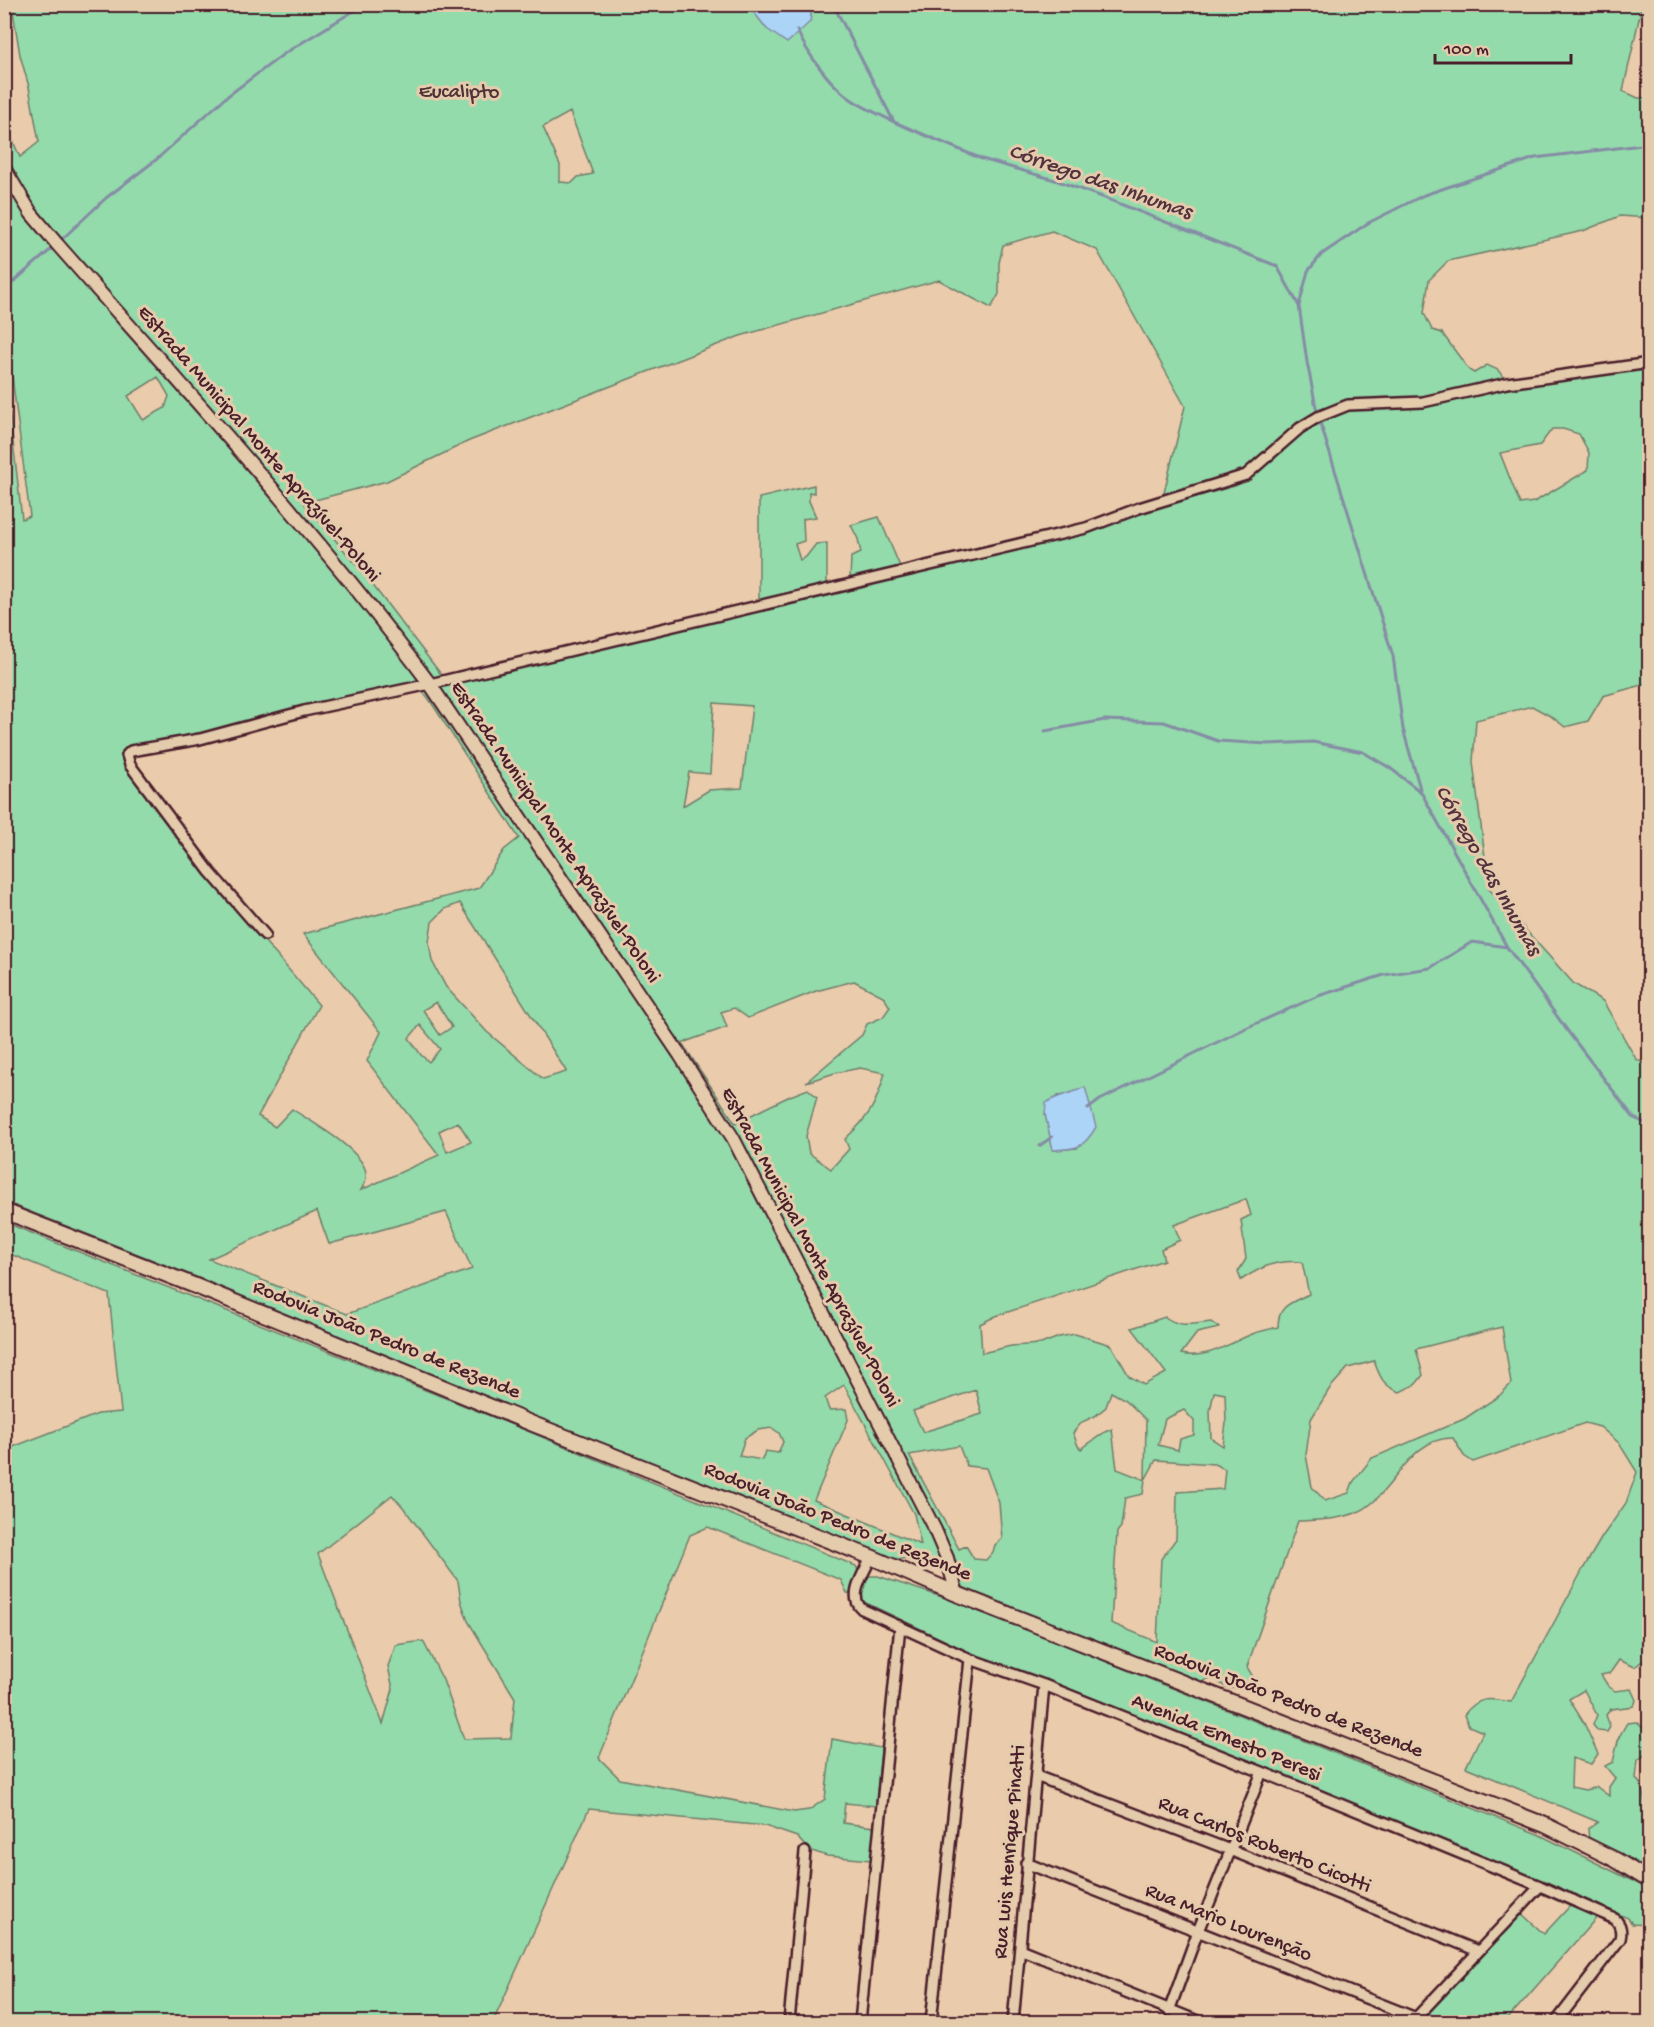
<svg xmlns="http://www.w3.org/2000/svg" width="1654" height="2027" font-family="'Gochi Hand',sans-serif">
	<rect width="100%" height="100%" fill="#eacbab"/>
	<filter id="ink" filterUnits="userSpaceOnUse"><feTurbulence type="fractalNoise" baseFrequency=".0167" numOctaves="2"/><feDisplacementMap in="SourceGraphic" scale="12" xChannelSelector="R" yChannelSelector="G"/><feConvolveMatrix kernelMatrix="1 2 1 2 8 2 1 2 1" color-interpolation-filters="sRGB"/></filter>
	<g filter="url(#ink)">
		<path fill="#93dbaa" stroke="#6e7d6a" stroke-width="1.5" fill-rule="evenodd" d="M812,4L1638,5L1641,10L1623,91L1638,98H1649V218L1620,216L1583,231L1448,261L1429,280L1424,313L1432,330L1442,333L1469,370L1474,373L1487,365L1498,370L1506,381L1440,396L1408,399H1366L1348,401L1317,412L1305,419L1243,473L1163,497L1185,406L1097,250L1052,231L1003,245L999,263V294L991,308L939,280L740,336L469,441L387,481L304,503L365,575L443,677L433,681L54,235L17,184L5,160L4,121L20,157L39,142L29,87L20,55L12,5H744L753,11L767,29L810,22ZM570,112L593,174L578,177L572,183L560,182V165L543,127Z
			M4,176L62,253L353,591L418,675L415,682L302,706L199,735L152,742L134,747L127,752L208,875L319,1005L258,1116L275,1127L292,1109C311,1122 363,1150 366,1173C367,1180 364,1185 361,1190L439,1155L367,1061L381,1032L303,934L479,888L504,850L519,838L429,699L419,688H427L731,1140L943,1559L934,1562L921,1555L896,1560L536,1417L196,1277L5,1202V373L22,519L30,516L7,338L5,339ZM158,377L169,396L165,408L143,420L128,396ZM460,903L566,1071V1072L543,1079L487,1032L446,987L432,961L429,942L432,922L445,909ZM436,1002L452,1027L440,1035L423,1010ZM420,1025L440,1049L429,1062L421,1055L409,1038ZM458,1122L471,1142L447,1152L439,1131ZM317,1211L329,1244L446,1212L472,1269L347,1314L209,1259ZM844,1385L914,1514L921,1545L814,1500L848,1420L846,1409L829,1410L825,1398ZM772,1428L779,1433L783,1442L778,1453L765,1451L762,1460L739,1456L745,1438L758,1430Z
			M1649,366V683L1603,696L1588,721L1565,727L1552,717L1532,706L1476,720L1473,762L1489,889L1574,984L1603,1001L1636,1059L1649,1066V1665L1646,1666L1642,1661L1635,1667L1619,1660L1610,1673L1601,1675L1608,1686L1615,1691L1631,1689L1636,1700L1634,1706L1611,1709L1606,1715L1610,1727L1607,1732L1598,1731L1593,1725L1597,1715L1584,1690L1569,1699L1584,1723L1598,1754L1591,1764L1572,1758L1571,1787L1585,1790L1597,1787L1609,1796V1787L1615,1778L1605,1766L1613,1762L1619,1737L1627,1723L1636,1722L1649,1732V1752L1638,1760L1636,1778L1641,1785L1649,1819V1876L1589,1841L1588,1829L1598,1822L1466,1767L1483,1732L1469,1726L1464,1715C1478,1696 1489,1698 1511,1702L1583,1569L1602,1537L1626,1503L1637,1472L1619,1443L1600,1427L1585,1423L1473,1462L1464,1456L1453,1438C1407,1437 1394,1496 1358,1512C1339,1520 1318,1520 1298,1521L1247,1667L1256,1682C1239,1688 1228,1694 1215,1678H1210L1199,1683L965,1592L952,1557L735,1136L439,691L440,687L447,684L1141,512L1235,486C1258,476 1273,458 1291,441C1307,427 1329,415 1349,409ZM1552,429H1563L1579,434L1589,453L1588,470L1534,502L1520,504L1500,453L1540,445ZM714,703L752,706L742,788L709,790L683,806L689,772L710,774ZM854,981L883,996L890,1007L883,1017L867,1024L862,1035L806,1082L835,1073L860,1068L885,1073C876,1105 870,1116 845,1139L849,1149L831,1169L809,1153L806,1136L817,1097L808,1089L790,1096L735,1123L682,1043L727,1027L721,1012L734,1008L748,1018L816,991ZM1085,1088L1077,1148L1053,1150L1045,1114L1058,1096L1069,1095ZM1246,1199L1251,1215L1241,1220L1246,1259L1238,1272L1241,1280C1261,1267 1277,1259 1302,1262L1309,1294C1291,1303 1278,1305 1278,1327C1270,1329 1262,1331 1255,1333C1230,1342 1208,1360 1181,1354L1197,1333L1219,1328L1211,1322C1193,1324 1180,1328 1165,1317L1132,1328L1166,1373L1144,1385L1129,1376L1111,1345L1075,1334L1059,1337L1041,1344L1011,1346L982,1353L980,1324L996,1316L1164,1260L1161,1249L1180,1240L1174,1225ZM1502,1327L1511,1384L1499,1396L1464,1419L1372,1458L1353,1482L1349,1493L1325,1501L1312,1487L1306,1455L1311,1419L1330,1388L1348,1368L1374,1361C1380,1377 1383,1386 1400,1392L1416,1384L1423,1375L1416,1349ZM976,1390L982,1414L923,1432L913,1411ZM1111,1392L1126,1400L1146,1420L1145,1480L1117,1469L1112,1429L1105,1432L1081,1449L1078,1446L1073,1433L1082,1422L1095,1416L1106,1407ZM1214,1392L1225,1394L1226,1423L1223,1446L1211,1438L1210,1411ZM1184,1410L1194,1421V1435L1180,1439L1178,1450L1158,1445L1165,1419ZM959,1446L967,1466L986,1468L999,1503L1002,1539L995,1545L993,1552L986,1560L974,1559L966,1546L959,1549L909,1455ZM1156,1460L1214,1464L1225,1469L1223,1489L1177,1492L1176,1539L1161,1559L1157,1642L1111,1623L1117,1532L1121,1527L1125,1498L1143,1494L1145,1480Z
			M814,485V493L809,492V501L816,517L803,519L804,541L795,544L800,560L806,557L816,544L827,543V586L759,601V498Z
			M879,517L901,569L850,581L851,557L861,553L858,539L851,525Z
			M4,1222L530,1432L856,1566L859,1573L853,1594L847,1593L841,1580L708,1527L690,1535L599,1758L620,1779L794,1812L809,1810L825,1799L832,1739L881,1748L876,1806L845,1803L843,1823L874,1827L871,1860L827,1856L809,1850V1847L805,1846L797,1837L765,1826L589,1809L493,2022H5V1450L98,1414L121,1412L109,1294L5,1252ZM392,1495L403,1507L458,1581L461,1601L468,1621L515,1698L511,1738L464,1739L443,1680L423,1641L396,1645L388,1666L393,1689L383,1724L318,1554Z
			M869,1576H878L954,1601L1540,1835L1649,1889V1925L1632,1924L1628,1918L1264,1767L973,1654L862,1601L860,1594Z
			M1571,1905L1598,1916L1505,2022H1419L1521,1913L1544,1934Z"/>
		<path fill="#acd4f6" stroke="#858ca5" stroke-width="1.5" d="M744,5H812L810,22L787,43L767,29L753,11Z
			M1085,1087L1096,1127C1083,1149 1077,1149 1053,1150L1045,1114L1046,1103C1058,1095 1071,1094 1085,1087Z"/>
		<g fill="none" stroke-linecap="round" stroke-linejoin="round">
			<path stroke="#858ca5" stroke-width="3" d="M833,4L894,122L982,159L1055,180L1105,198L1277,266L1299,306L1307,362L1317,412
				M797,30C806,52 829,83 848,97C861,107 879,114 894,122
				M60,241L106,198L157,159L225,98L285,53L365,4
				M4,290L55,246
				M1299,306L1308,271L1322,254L1368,223L1424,195L1535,158L1650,144
				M1320,422L1393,656L1403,729L1421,792L1507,947L1572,1037L1634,1118L1650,1125
				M1045,731L1105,720L1164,722L1218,741L1268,744L1313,742L1363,752L1390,768L1421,792
				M1088,1109L1100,1100L1248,1027L1318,996L1384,975L1430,968L1472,942L1507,947
				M1039,1146L1052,1137"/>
			<defs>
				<path id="minor" d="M265,935L210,872L130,765L127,755L131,751L200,739L304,711L430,684L1086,528L1139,508L1246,475L1300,428L1318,417L1348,405L1423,402L1507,383L1650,363
					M871,1557C865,1572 847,1596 862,1609L970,1659L1044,1685L1262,1772L1540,1886L1615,1919C1621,1925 1622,1931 1620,1939L1556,2022
					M1036,1776L1230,1850L1478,1951
					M1026,1863L1416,2018
					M1020,1949L1200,2022
					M1169,2011L1198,1931L1262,1772
					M789,2022L805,1852
					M860,2022L900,1626
					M931,2022L970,1659
					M1013,2022L1044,1685
					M1412,2022L1540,1886"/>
				<path id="tertiary" d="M4,168L31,213L57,244C184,388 315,530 430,684L680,1055L733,1138L935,1530L947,1558L957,1594"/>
				<path id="secondary" d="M4,1211L193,1285L533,1424L871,1557L957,1594L1545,1825L1616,1860L1650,1881"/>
			</defs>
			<use href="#minor" stroke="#4a1f2b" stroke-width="14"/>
			<use href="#tertiary" stroke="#4a1f2b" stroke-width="16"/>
			<use href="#secondary" stroke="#4a1f2b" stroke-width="18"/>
			<use href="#minor" stroke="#e3cbac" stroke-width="9"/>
			<use href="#tertiary" stroke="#e3cbac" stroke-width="12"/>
			<use href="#secondary" stroke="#e3cbac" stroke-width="14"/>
		</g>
	</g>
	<g text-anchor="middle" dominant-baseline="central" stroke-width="6" stroke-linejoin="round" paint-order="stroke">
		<g font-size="21" fill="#513238" stroke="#e3cbac">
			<text x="459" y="93">Eucalipto</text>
		</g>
		<g font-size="21" fill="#4a1f2b" stroke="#e3cbac">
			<text transform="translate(258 445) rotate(49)">Estrada Municipal Monte Aprazível-Poloni</text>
			<text transform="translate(554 833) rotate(56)">Estrada Municipal Monte Aprazível-Poloni</text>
			<text transform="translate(809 1248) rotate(62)">Estrada Municipal Monte Aprazível-Poloni</text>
			<text transform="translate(386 1341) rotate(22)">Rodovia João Pedro de Rezende</text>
			<text transform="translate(837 1523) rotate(22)">Rodovia João Pedro de Rezende</text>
			<text transform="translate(1288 1702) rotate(21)">Rodovia João Pedro de Rezende</text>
			<text transform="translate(1226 1739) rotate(22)">Avenida Ernesto Peresi</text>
			<text transform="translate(1264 1846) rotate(22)">Rua Carlos Roberto Cicotti</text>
			<text transform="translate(1011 1852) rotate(-85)">Rua Luis Henrique Pinatti</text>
			<text transform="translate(1228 1924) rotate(22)">Rua Mario Lourenção</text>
		</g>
		<g font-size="22" font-style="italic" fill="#54313f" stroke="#e3cbac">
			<text transform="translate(1100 183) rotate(19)">Córrego das Inhumas</text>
			<text transform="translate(1487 871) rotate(60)">Córrego das Inhumas</text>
		</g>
	</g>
	<rect width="1654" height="2027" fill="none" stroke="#e3cbac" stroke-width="24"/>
	<rect x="12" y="12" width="1630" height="2003" fill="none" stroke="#4a1f2b" stroke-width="2" filter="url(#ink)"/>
	<path d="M1435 54v9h136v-9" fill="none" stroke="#4a1f2b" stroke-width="3"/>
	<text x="1444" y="54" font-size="18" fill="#4a1f2b" stroke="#e3cbac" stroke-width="4.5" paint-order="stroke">100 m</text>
</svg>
